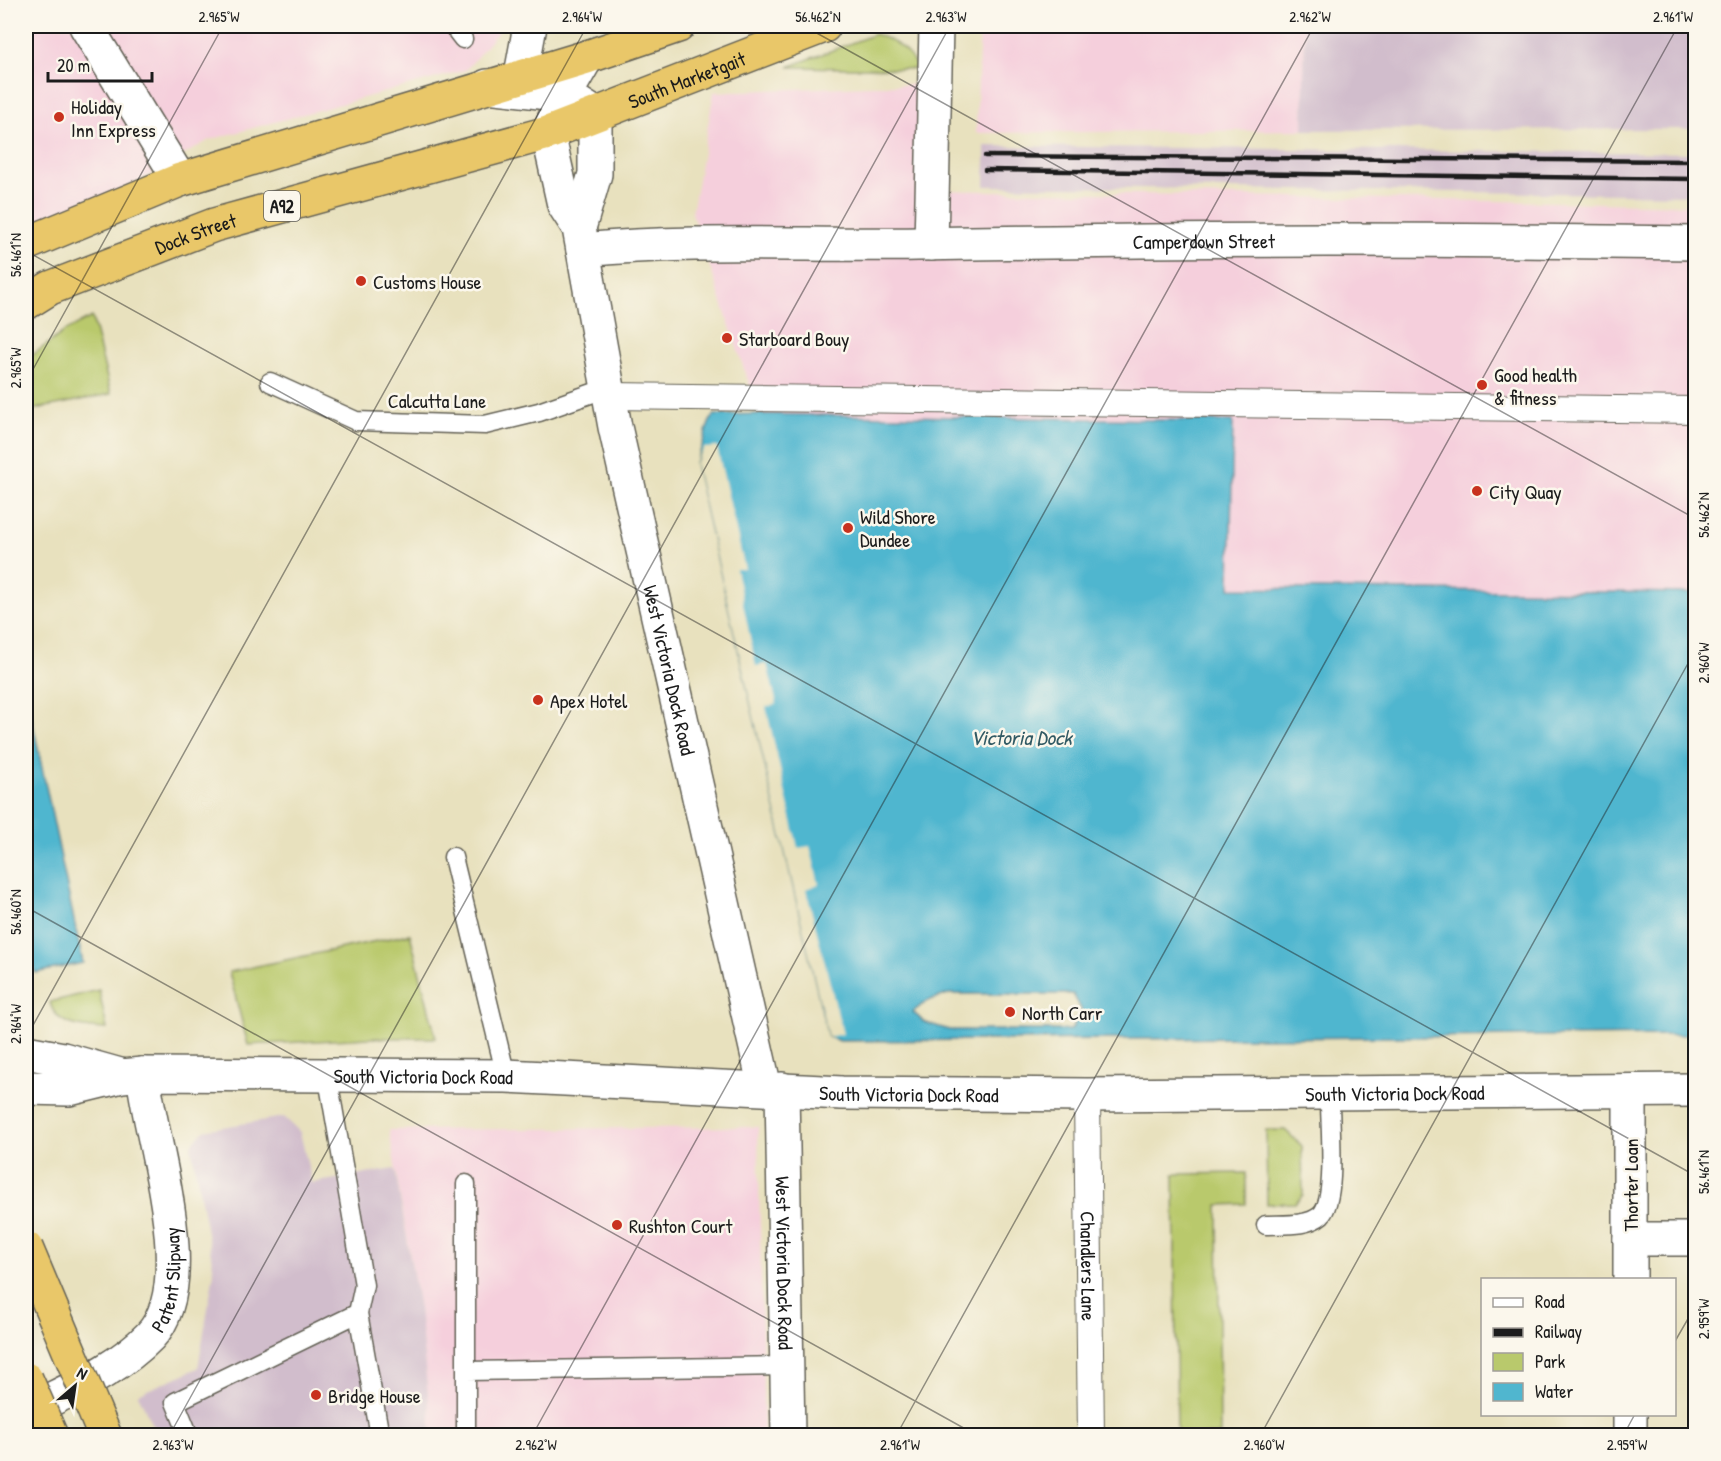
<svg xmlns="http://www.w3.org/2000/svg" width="1721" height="1461" font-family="'Patrick Hand',sans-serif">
	<rect width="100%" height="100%" fill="#fbf7ec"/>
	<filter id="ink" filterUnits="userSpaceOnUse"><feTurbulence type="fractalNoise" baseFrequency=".0167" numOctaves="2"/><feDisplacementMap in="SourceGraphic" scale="12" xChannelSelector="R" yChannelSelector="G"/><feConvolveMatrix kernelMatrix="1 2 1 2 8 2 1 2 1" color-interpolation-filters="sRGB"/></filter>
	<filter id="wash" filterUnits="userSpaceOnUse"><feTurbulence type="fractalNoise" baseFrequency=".008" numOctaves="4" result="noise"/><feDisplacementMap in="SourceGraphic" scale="24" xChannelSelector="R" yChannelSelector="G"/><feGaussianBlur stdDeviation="1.35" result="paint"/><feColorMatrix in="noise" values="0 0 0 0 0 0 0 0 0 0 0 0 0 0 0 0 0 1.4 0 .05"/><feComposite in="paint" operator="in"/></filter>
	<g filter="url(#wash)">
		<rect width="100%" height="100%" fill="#e8e1be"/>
		<path fill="#f5cfdc" d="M26,26H503L466,70L209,140L54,231L26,244Z
			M980,26H1305L1303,130L976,133Z
			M923,84L932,190L1695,205V593L1230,588L1232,421L759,414L692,213L714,92Z
			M758,1127L764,1435H432L419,1309L389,1130Z"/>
		<path fill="#d1bdcc" d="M1305,26H1695V129L1303,130Z
			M985,146L1695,153V195L985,186Z
			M284,1117L300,1132L312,1183L395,1169L419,1309L432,1435H157L138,1394L198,1368L214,1272L191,1145L204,1130Z"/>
		<path fill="#b9c96c" stroke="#6a7244" stroke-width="1.5" d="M875,34C897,42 907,49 918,69L788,67Z
			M92,317L111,394L26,411V360L65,331Z
			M410,934L436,1038H369L248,1045L229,972Z
			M99,990L107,1029C86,1028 55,1027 50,1002Z
			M1266,1130H1285L1302,1146L1303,1195L1295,1203L1267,1204Z
			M1246,1173V1204L1218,1205L1220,1435H1177L1174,1174Z"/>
		<path fill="#50b6cf" stroke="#366976" stroke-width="1.5" fill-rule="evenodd" d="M759,414L1233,421L1230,588L1695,593V1035L840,1041L828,1037L695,463C705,447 704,426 714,415ZM949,994H1073L1082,1011L1071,1030H949L924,1022L913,1012L927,1001Z
			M26,691L83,963L35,973L26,929Z"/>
		<path fill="#e8e1be" d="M717,447L745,569H736L756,666L767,664L777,704L766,707L798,848L810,846L819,884L806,889L843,1034L828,1037L695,463L704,448Z"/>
	</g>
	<g filter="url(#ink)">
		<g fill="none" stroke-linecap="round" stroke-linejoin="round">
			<defs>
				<path id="service" d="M453,26L463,39
					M270,382L356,421L485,425L539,412L607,388
					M453,857L506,1076
					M327,1073L364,1285L358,1313L380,1436
					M1266,1225C1282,1224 1307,1227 1321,1215C1338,1198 1329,1120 1330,1094
					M466,1371L787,1366
					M189,1436L175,1402L358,1313
					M466,1436V1184"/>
				<g id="pedestrian">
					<path d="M609,396L1696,410"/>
					<path id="s1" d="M1087,1095L1091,1436"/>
				</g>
				<g id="minor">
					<path d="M86,26L180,180"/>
					<path id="s2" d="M587,57L565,95L548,133L564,205L579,228L615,427L765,1088"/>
					<path d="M487,86L565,95L595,114V174L579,228"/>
					<path d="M931,244L936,26"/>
					<path id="s3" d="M583,250C695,239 807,246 918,244C1177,239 1437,239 1696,243"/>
					<path d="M26,1052L63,1059L120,1075"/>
					<path id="s4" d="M26,1088L69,1089L122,1076L143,1074L506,1076L842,1093L1087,1095L1696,1090"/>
					<path id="s5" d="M782,1089L788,1436"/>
					<path d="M1630,1239H1696"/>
					<path d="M1630,1280V1091"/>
					<path id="s6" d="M26,1412C68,1390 116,1371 150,1336C201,1283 150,1141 143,1074"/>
					<path d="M1630,1414V1436"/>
				</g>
				<path id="tertiary" d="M521,75L530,26"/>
				<g id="trunk">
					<path d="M26,244L180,180L587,57L678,26"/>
					<path id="s7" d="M26,303L50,288L214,225L548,133L824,26"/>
				</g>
			</defs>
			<use href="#service" stroke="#636155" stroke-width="21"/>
			<use href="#pedestrian" stroke="#636155" stroke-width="28"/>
			<use href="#minor" stroke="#636155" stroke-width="36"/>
			<use href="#tertiary" stroke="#636155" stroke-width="36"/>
			<use href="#trunk" stroke="#636155" stroke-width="36"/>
			<use href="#service" stroke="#fff" stroke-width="18"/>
			<use href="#pedestrian" stroke="#fff" stroke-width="26"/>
			<use href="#minor" stroke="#fff" stroke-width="33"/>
			<use href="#tertiary" stroke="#fff" stroke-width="33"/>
			<use href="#trunk" stroke="#e9c769" stroke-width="33"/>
			<path stroke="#1c1c1c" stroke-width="4.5" d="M985,156L1696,161
				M985,170L1696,179"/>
			<defs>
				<path id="trunk-bridge" d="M26,1248L105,1436
					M26,1379L51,1436"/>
			</defs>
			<use href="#trunk-bridge" stroke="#636155" stroke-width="36" stroke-linecap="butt"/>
			<use href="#trunk-bridge" stroke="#e9c769" stroke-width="33"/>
		</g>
	</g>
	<path fill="none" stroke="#1c1c1c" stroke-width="1.5" stroke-opacity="0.45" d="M804,26L1696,519M26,251L1696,1176M26,382L223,26M26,907L978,1436M26,1038L587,26M1674,1343L1696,1305M169,1436L950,26M532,1436L1314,26M896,1436L1678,26M1260,1436L1696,649M1623,1436L1635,1414"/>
	<g fill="#c8321e" stroke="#fbf7ec" stroke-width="2">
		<circle cx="59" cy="117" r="6"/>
		<circle cx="361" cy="281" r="6"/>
		<circle cx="727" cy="338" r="6"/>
		<circle cx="1482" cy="385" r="6"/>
		<circle cx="1477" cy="491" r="6"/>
		<circle cx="848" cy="528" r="6"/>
		<circle cx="538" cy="700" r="6"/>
		<circle cx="1010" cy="1012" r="6"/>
		<circle cx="617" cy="1225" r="6"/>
		<circle cx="316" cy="1395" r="6"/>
	</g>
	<g text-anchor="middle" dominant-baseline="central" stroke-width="5" stroke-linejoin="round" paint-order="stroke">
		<rect fill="#fbf7ec" stroke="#5f5e5a" stroke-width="1.5" x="264" y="191" width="36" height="30" rx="4.5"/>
		<g font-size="18" font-weight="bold" fill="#1c1c1c">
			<text x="282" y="206">A92</text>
		</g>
		<g font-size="20" fill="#1c1c1c" stroke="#fbf7ec">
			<text stroke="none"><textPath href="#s7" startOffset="699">South Marketgait</textPath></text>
			<text stroke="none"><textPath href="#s7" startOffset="184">Dock Street</textPath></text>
			<text stroke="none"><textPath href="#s3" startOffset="621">Camperdown Street</textPath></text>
			<text x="437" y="400">Calcutta Lane</text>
			<text stroke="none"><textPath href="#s2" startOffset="638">West Victoria Dock Road</textPath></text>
			<text stroke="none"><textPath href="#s4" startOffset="399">South Victoria Dock Road</textPath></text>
			<text stroke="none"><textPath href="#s4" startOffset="885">South Victoria Dock Road</textPath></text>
			<text stroke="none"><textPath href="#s4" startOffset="1371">South Victoria Dock Road</textPath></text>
			<text transform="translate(1630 1185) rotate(-90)">Thorter Loan</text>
			<text stroke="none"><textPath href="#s5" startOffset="174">West Victoria Dock Road</textPath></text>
			<text stroke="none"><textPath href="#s1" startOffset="171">Chandlers Lane</textPath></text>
			<text stroke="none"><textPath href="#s6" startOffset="207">Patent Slipway</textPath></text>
		</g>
		<g font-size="20" fill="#1c1c1c" stroke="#fbf7ec" text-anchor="start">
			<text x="71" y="106">Holiday<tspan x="71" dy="23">Inn Express</tspan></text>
			<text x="373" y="281">Customs House</text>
			<text x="739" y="338">Starboard Bouy</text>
			<text x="1494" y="374">Good health<tspan x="1494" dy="23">&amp; fitness</tspan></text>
			<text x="1489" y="491">City Quay</text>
			<text x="860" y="516">Wild Shore<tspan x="860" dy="23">Dundee</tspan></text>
			<text x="550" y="700">Apex Hotel</text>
			<text x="1022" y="1012">North Carr</text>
			<text x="629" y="1225">Rushton Court</text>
			<text x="328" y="1395">Bridge House</text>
		</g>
		<g font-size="21" font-style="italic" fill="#315a64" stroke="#fbf7ec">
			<text x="1021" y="737">Victoria Dock</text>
		</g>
	</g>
	<rect width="1721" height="1461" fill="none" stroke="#fbf7ec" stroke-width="66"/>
	<rect x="1481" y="1278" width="195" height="138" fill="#fbf7ec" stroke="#a29f99" stroke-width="1.5"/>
	<rect x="1493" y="1298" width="30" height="9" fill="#ffffff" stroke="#a29f99" stroke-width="1.5"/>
	<text x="1535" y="1308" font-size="18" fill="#1c1c1c">Road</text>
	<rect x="1493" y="1328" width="30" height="9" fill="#1c1c1c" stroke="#a29f99" stroke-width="1.5"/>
	<text x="1535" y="1338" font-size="18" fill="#1c1c1c">Railway</text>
	<rect x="1493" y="1353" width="30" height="18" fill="#b9c96c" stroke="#a29f99" stroke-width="1.5"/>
	<text x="1535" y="1368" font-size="18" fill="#1c1c1c">Park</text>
	<rect x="1493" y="1383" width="30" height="18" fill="#50b6cf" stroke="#a29f99" stroke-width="1.5"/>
	<text x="1535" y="1398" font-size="18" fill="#1c1c1c">Water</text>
	<g transform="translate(75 1386) rotate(29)" stroke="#fbf7ec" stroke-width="4.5" paint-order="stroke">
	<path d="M0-4.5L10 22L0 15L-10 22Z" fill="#1c1c1c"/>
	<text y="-9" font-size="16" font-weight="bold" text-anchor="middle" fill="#1c1c1c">N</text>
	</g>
	<path d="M48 72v9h104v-9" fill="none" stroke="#1c1c1c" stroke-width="3"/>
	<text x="57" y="72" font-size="18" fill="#1c1c1c" stroke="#fbf7ec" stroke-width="4.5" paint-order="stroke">20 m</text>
	<rect x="33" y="33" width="1655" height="1395" fill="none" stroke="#1c1c1c" stroke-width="2"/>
	<g font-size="15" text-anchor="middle" fill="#1c1c1c">
		<text x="219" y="22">2.965°W</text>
		<text x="582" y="22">2.964°W</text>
		<text x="818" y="22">56.462°N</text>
		<text x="946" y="22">2.963°W</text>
		<text x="1310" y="22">2.962°W</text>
		<text x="1673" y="22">2.961°W</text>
		<text transform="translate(16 255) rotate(-90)" y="5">56.461°N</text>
		<text transform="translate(16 368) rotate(-90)" y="5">2.965°W</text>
		<text transform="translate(1704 515) rotate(-90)" y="5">56.462°N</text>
		<text transform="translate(1704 663) rotate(-90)" y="5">2.960°W</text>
		<text transform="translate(16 912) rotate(-90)" y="5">56.460°N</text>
		<text transform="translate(16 1024) rotate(-90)" y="5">2.964°W</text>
		<text transform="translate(1704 1172) rotate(-90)" y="5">56.461°N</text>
		<text transform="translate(1704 1319) rotate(-90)" y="5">2.959°W</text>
		<text x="173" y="1450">2.963°W</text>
		<text x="536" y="1450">2.962°W</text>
		<text x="900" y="1450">2.961°W</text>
		<text x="1264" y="1450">2.960°W</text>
		<text x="1627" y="1450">2.959°W</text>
	</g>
</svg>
